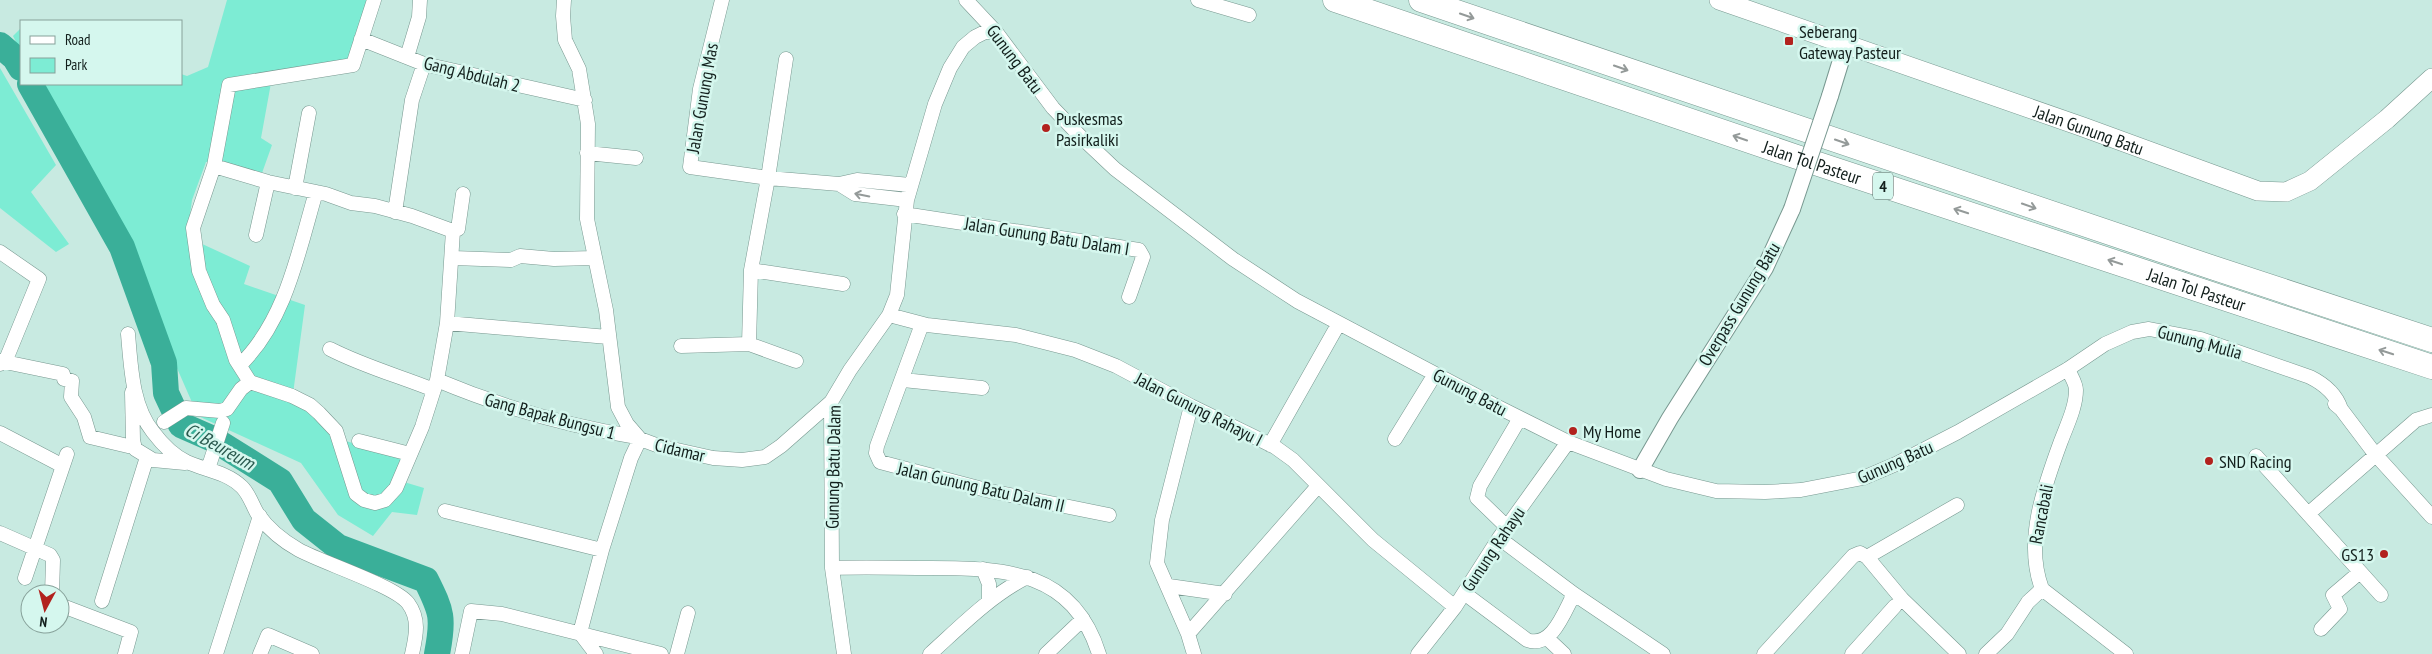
<svg xmlns="http://www.w3.org/2000/svg" width="2432" height="654" font-family="'PT Sans Narrow',sans-serif">
	<rect width="100%" height="100%" fill="#c8eae1"/>
	<path fill="#7decd4" d="M227,0H368L350,64L273,72L261,138L272,145L262,173L221,162H206L192,200L187,237L250,266L244,284L305,305L292,401L309,408L335,438L402,457L394,479L424,488L417,515L392,512L373,536L338,515L301,463L198,416L112,220L38,84H181V74L187,76L208,67Z
		M21,28V52L13,36Z
		M0,68L56,165L31,192L69,244L56,252L0,208Z"/>
	<g fill="none" stroke-linecap="round" stroke-linejoin="round">
		<path stroke="#3aaf99" stroke-width="26" d="M0,45L15,58L21,68
			M30,84L122,247L164,363L166,393L181,425L213,439L280,481L304,520L338,547L426,580C442,612 444,618 437,654"/>
		<defs>
			<path id="minor" d="M374,0L353,65L229,85L214,166L193,228L199,271L213,305L223,320L236,360L250,382L292,396L310,405L319,413L336,431L356,494L364,500L375,503L385,500L396,488L422,427L437,380L447,323L453,231L458,229L463,194
				M564,0L563,16L565,40L579,69L588,124L587,219L606,310L618,407L627,424L640,439L659,446L713,458L742,460L765,457L781,446L831,402
				M722,0L700,89L690,167L768,178L839,184L857,180L910,185
				M966,0L996,32L1053,108L1080,136L1115,169L1233,259L1297,301L1492,404L1568,442L1666,479L1716,491L1765,492L1801,490L1863,478L1896,464L1958,432L2068,369L2105,344L2132,332L2149,329L2201,339L2310,377C2324,384 2336,394 2341,409
				M1198,0L1249,15
				M361,39L424,64L585,100
				M407,57L419,17L420,0
				M786,59L768,178L751,270L749,344L796,361
				M587,153L636,158
				M214,166L268,182L326,194L351,203L375,206L412,216L453,231
				M839,184L855,194L907,200
				M295,188L309,113
				M395,212L412,100L424,64
				M904,214L1139,250L1143,257L1129,297
				M256,235L268,182
				M0,252L39,279L5,362L1,361L0,364
				M453,258L511,260L520,256L554,259L594,258
				M751,270L843,284
				M889,315L927,325L1016,335L1075,350L1116,366L1191,406L1275,447L1293,460L1373,540L1455,607
				M447,323L608,337
				M922,324L877,446L876,453L880,462L990,491L1109,515
				M128,334C131,367 132,406 153,432C162,444 174,456 187,462C205,470 227,472 242,487C249,494 252,504 257,513C268,529 283,541 299,550C323,563 395,586 408,603C420,619 416,636 412,654
				M681,346L749,344
				M330,349C363,366 399,376 434,390
				M5,362L63,374L64,379L72,381L71,397L84,417L90,437L128,446
				M240,365C286,320 298,253 316,192
				M2068,369C2070,375 2076,383 2076,390C2076,407 2067,425 2061,441C2044,487 2024,541 2042,589L2126,654
				M437,380C501,407 568,426 637,437
				M903,380L982,388
				M132,392L133,440L135,449L153,460L185,463
				M2335,404L2341,409L2375,454L2432,517
				M1191,406L1162,520L1157,563L1188,634L1194,654
				M164,422L186,408L220,411L227,409L241,389L250,382
				M0,433L63,466
				M1395,439L1435,374
				M359,441L410,454
				M1270,445L1339,323
				M2256,456L2381,595
				M208,469L223,423
				M445,511L602,550
				M2308,514L2416,420L2432,415
				M1507,527L1477,498L1480,486L1520,418
				M0,533L50,555L53,560L52,594
				M1499,538L1574,594L1663,654
				M1867,557L1957,505
				M832,568C865,567 898,568 931,568C1006,568 1073,571 1099,654
				M983,569L989,584V600
				M25,578L67,454
				M1169,586L1225,594
				M1464,593L1527,640C1552,649 1564,612 1574,594
				M102,601L147,457
				M60,605L131,632L125,654
				M2321,629L2340,609L2333,595L2360,572
				M580,633L602,550L631,458L640,439
				M580,633L596,654
				M1188,634L1318,486
				M1548,639L1564,654
				M216,654L260,516
				M260,654L268,635L312,654
				M462,654L471,611L502,614L661,654
				M677,654L688,613
				M844,654L832,568L831,402L850,370L889,315L897,295L907,200L935,104L950,68L963,47L975,37L985,32H996
				M930,654C961,626 990,596 1027,577
				M1046,654L1083,619
				M1418,654L1455,607L1499,538L1568,442
				M1764,654L1853,556L1860,553L1867,557L1902,599L1959,654
				M1852,654L1895,606
				M1986,654L2007,634L2028,602L2042,589"/>
			<path id="tertiary" d="M1830,96L1846,44
				M1640,470L1670,418L1765,268L1792,209"/>
			<g id="secondary">
				<path id="s1" d="M1719,0L2083,127L2258,191L2286,192L2310,181L2387,119L2432,78"/>
			</g>
			<g id="motorway">
				<path id="s2" d="M1335,0L1794,156L2432,367"/>
				<path d="M1421,0L2211,267L2432,340"/>
			</g>
		</defs>
		<use href="#minor" stroke="#789890" stroke-width="15"/>
		<use href="#tertiary" stroke="#789890" stroke-width="18"/>
		<use href="#secondary" stroke="#789890" stroke-width="20"/>
		<use href="#motorway" stroke="#789890" stroke-width="25"/>
		<use href="#minor" stroke="#fff" stroke-width="14"/>
		<use href="#tertiary" stroke="#fff" stroke-width="16"/>
		<use href="#secondary" stroke="#fff" stroke-width="19"/>
		<use href="#motorway" stroke="#fff" stroke-width="24"/>
		<defs>
			<path id="tertiary-bridge" d="M1792,209L1830,96"/>
		</defs>
		<use href="#tertiary-bridge" stroke="#789890" stroke-width="18" stroke-linecap="butt"/>
		<use href="#tertiary-bridge" stroke="#fff" stroke-width="16"/>
	</g>
	<defs><path id="oneway-shaft" d="M-6 0H5M1.5-3L5.5 0L1.5 3" fill="none" stroke-width="1.6" stroke-linecap="round" stroke-linejoin="round" transform="scale(1.25)"/></defs>
	<g stroke="#949a99">
		<use href="#oneway-shaft" transform="translate(1467 16) rotate(19)"/>
		<use href="#oneway-shaft" transform="translate(1621 68) rotate(19)"/>
		<use href="#oneway-shaft" transform="translate(1740 138) rotate(-161)"/>
		<use href="#oneway-shaft" transform="translate(1842 142) rotate(19)"/>
		<use href="#oneway-shaft" transform="translate(862 195) rotate(-169)"/>
		<use href="#oneway-shaft" transform="translate(2029 206) rotate(19)"/>
		<use href="#oneway-shaft" transform="translate(1961 211) rotate(-162)"/>
		<use href="#oneway-shaft" transform="translate(2115 262) rotate(-162)"/>
		<use href="#oneway-shaft" transform="translate(2386 352) rotate(-162)"/>
	</g>
	<g fill="#b2221e" stroke="#d5f7ee" stroke-width="2">
		<rect x="1784" y="36" width="10" height="10" rx="2.5"/>
		<circle cx="1046" cy="128" r="5"/>
		<circle cx="1573" cy="431" r="5"/>
		<circle cx="2209" cy="461" r="5"/>
		<circle cx="2384" cy="554" r="5"/>
	</g>
	<g text-anchor="middle" dominant-baseline="central" stroke-width="5" stroke-linejoin="round" paint-order="stroke">
		<rect fill="#d5f7ee" stroke="#4c605b" stroke-width="1" x="1873" y="172.5" width="20" height="27" rx="4"/>
		<g font-size="16" font-weight="bold" fill="#121f1c">
			<text x="1883" y="186">4</text>
		</g>
		<g font-size="18" fill="#121f1c" stroke="#d5f7ee" text-anchor="start">
			<text x="1799" y="31">Seberang<tspan x="1799" dy="21">Gateway Pasteur</tspan></text>
			<text x="1056" y="118">Puskesmas<tspan x="1056" dy="21">Pasirkaliki</tspan></text>
			<text x="1583" y="431">My Home</text>
			<text x="2219" y="461">SND Racing</text>
			<text x="2374" y="554" text-anchor="end">GS13</text>
		</g>
		<g font-size="18" fill="#121f1c" stroke="#d5f7ee">
			<text transform="translate(1015 59) rotate(53)">Gunung Batu</text>
			<text transform="translate(472 74) rotate(14)">Gang Abdulah 2</text>
			<text transform="translate(702 98) rotate(-80)">Jalan Gunung Mas</text>
			<text stroke="none"><textPath href="#s1" startOffset="392">Jalan Gunung Batu</textPath></text>
			<text stroke="none"><textPath href="#s2" startOffset="504">Jalan Tol Pasteur</textPath></text>
			<text transform="translate(1047 236) rotate(9)">Jalan Gunung Batu Dalam I</text>
			<text stroke="none"><textPath href="#s2" startOffset="909">Jalan Tol Pasteur</textPath></text>
			<text transform="translate(1739 304) rotate(-59)">Overpass Gunung Batu</text>
			<text transform="translate(2200 342) rotate(15)">Gunung Mulia</text>
			<text transform="translate(1470 392) rotate(28)">Gunung Batu</text>
			<text transform="translate(1199 409) rotate(27)">Jalan Gunung Rahayu I</text>
			<text transform="translate(550 416) rotate(15)">Gang Bapak Bungsu 1</text>
			<text transform="translate(680 450) rotate(13)">Cidamar</text>
			<text transform="translate(1895 462) rotate(-24)">Gunung Batu</text>
			<text transform="translate(833 467) rotate(-89)">Gunung Batu Dalam</text>
			<text transform="translate(981 487) rotate(13)">Jalan Gunung Batu Dalam II</text>
			<text transform="translate(2041 514) rotate(-79)">Rancabali</text>
			<text transform="translate(1493 549) rotate(-56)">Gunung Rahayu</text>
		</g>
		<g font-size="19" font-style="italic" fill="#2a5a4f" stroke="#d5f7ee">
			<text transform="translate(220 446) rotate(29)">Ci Beureum</text>
		</g>
	</g>
	<rect x="20" y="20" width="162" height="65" fill="#d5f7ee" stroke="#87a19a"/>
	<rect x="30" y="36" width="25" height="8" fill="#ffffff" stroke="#87a19a"/>
	<text x="65" y="45" font-size="15" fill="#121f1c">Road</text>
	<rect x="30" y="58" width="25" height="15" fill="#7decd4" stroke="#87a19a"/>
	<text x="65" y="70" font-size="15" fill="#121f1c">Park</text>
	<g transform="translate(45 609) rotate(187)"><circle r="24" fill="#d5f7ee" stroke="#87a19a"/>
	<path d="M0-4L9 19L0 12L-9 19Z" fill="#b2221e"/>
	<text y="-8" font-size="14" font-weight="bold" text-anchor="middle" fill="#121f1c">N</text>
	</g>
</svg>
